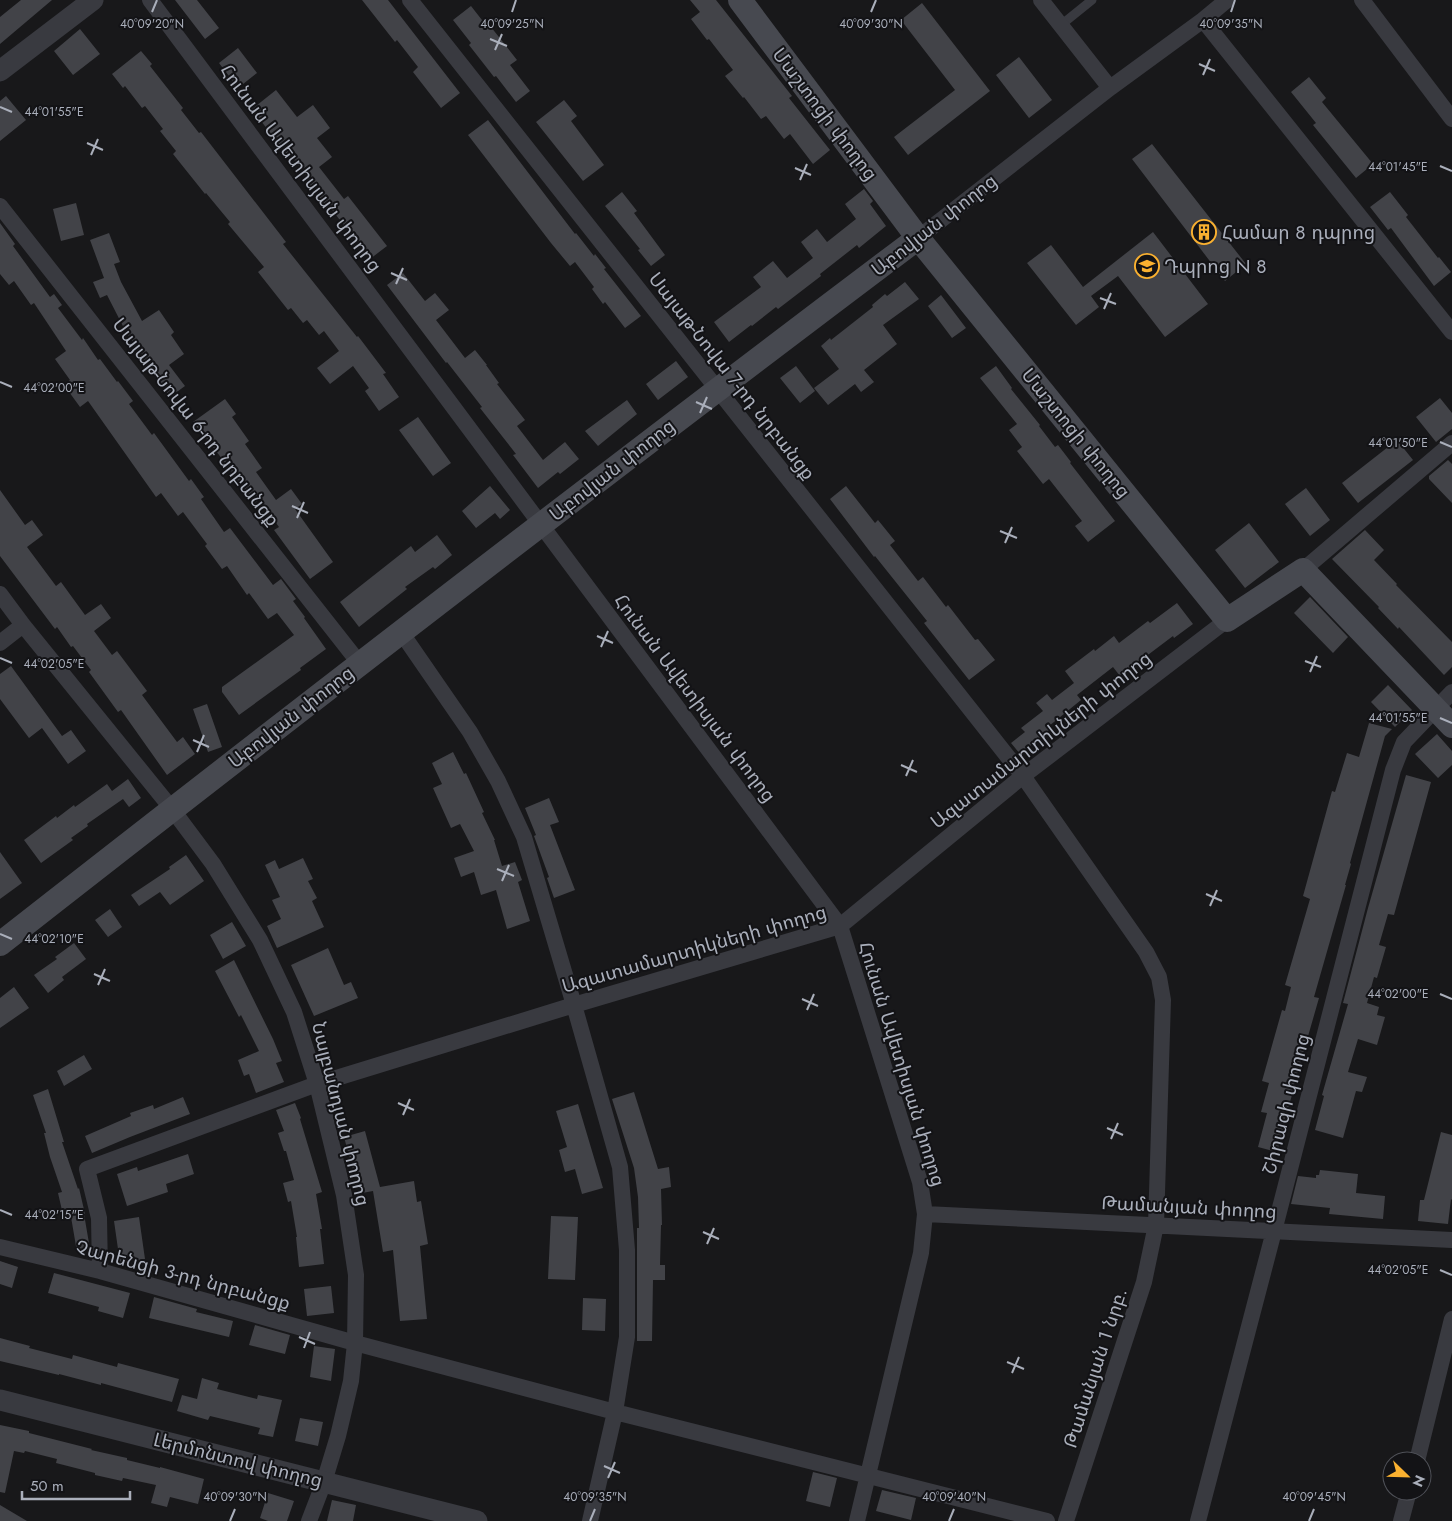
<svg xmlns="http://www.w3.org/2000/svg" width="1452" height="1521" font-family="Jost,'Noto Sans Armenian',sans-serif">
	<rect width="100%" height="100%" fill="#18181a"/>
	<path fill="#424348" d="M21,0H52L0,44V17Z
		M175,0H197L219,28L205,39Z
		M362,0H388L460,93L441,108L413,72L418,67L397,40L395,42Z
		M690,0H716L792,96L789,98L830,150L813,164L790,134L784,139L766,116L761,119L744,97L743,98L725,76L733,70L709,39L707,40L691,19L700,12Z
		M922,3L990,91L908,155L894,137L955,90L901,20Z
		M471,6L489,29L491,27L517,60L510,65L530,91L516,102L496,76L494,77L469,45L471,43L453,20Z
		M80,29L100,54L73,75L54,51Z
		M238,48L257,73L238,88L219,63Z
		M141,51L152,64L150,66L183,108L181,110L199,133L201,132L286,242L283,244L357,337L358,336L386,373L383,374L399,397L379,411L365,391L369,388L353,366L330,384L317,368L339,351L324,331L319,335L307,320L303,323L291,308L288,310L258,272L264,267L228,224L230,222L206,193L205,194L173,154L176,151L160,131L163,129L145,106L142,108L125,86L123,88L112,74Z
		M1019,57L1052,100L1029,118L996,75Z
		M1309,77L1326,98L1322,102L1373,164L1356,178L1313,125L1316,123L1291,92Z
		M276,90L297,117L313,105L330,128L317,138L332,157L319,167L344,199L348,196L387,246L370,259L329,206L327,207L309,185L312,183L292,157L290,159L252,109Z
		M6,96L26,120L0,141V101Z
		M564,100L577,116L571,121L604,165L583,181L536,122Z
		M488,120L575,234L576,233L594,256L595,254L606,268L604,269L641,316L625,328L605,302L603,304L592,289L594,287L575,262L570,266L551,243L468,135Z
		M1152,144L1246,264L1225,281L1132,159Z
		M864,189L873,201L870,204L886,226L859,248L857,245L820,274L821,276L778,309L776,307L752,326L751,325L729,342L714,322L761,287L753,277L773,261L787,278L813,258L801,242L817,229L827,242L856,219L845,204Z
		M622,192L637,211L634,213L665,255L651,266L638,250L640,249L605,206Z
		M1390,192L1408,215L1406,217L1438,258L1439,257L1451,272L1434,286L1391,228L1388,230L1370,207Z
		M76,203L84,235L61,241L53,209Z
		M0,223L15,244L13,246L50,297L54,294L62,305L58,308L82,340L83,338L98,360L100,359L117,382L118,381L133,401L129,404L152,435L154,433L189,481L191,479L204,497L201,499L224,532L230,528L273,585L281,579L296,599L293,601L305,617L304,618L326,649L300,668L301,670L239,715L222,692V687L294,635L277,613L268,619L249,593L247,595L227,566L222,569L205,546L207,544L183,512L178,516L161,493L156,497L88,401L80,407L64,385L70,380L55,359L66,351L34,303L31,305L14,281L9,285L0,274Z
		M1153,232L1208,304L1165,337L1118,276L1091,296L1099,307L1076,325L1027,263L1051,245L1083,287Z
		M109,233L120,262L114,264L121,282L142,321L159,310L174,332L171,335L184,354L169,365L185,386L170,397L141,358L143,356L127,334L107,295L100,298L93,282L104,278L90,240Z
		M403,273L425,301L435,293L449,310L436,320L465,358L475,350L487,365H486L499,383L497,384L525,420L517,426L543,460L565,442L579,459L560,474L558,472L538,488L513,455L516,454L480,408L482,407L447,362L446,363L387,285Z
		M905,282L919,299L883,325L897,344L864,370L874,382L861,392L855,384L828,405L814,388L839,369L821,346L830,338L831,340L873,307L872,305L885,294L887,296Z
		M941,295L966,328L952,338L928,306Z
		M676,361L688,377L658,400L646,384Z
		M796,366L815,391L800,403L780,378Z
		M996,366L1012,388L1011,389L1040,425L1039,426L1055,447L1058,445L1071,462L1070,463L1115,521L1088,542L1075,526L1082,521L1049,479L1043,484L1017,451L1022,447L1009,430L1017,424L980,378Z
		M1440,398L1452,413V429L1436,442L1416,417Z
		M225,399L236,414L232,417L249,441L245,444L262,468L256,472L276,500L291,489L302,504L295,509L333,562L310,579L274,530L279,527L259,500L253,504L223,460L193,422Z
		M627,400L637,414L598,446L585,431Z
		M418,417L451,463L433,476L399,430Z
		M1397,440L1413,460L1358,503L1342,483Z
		M1448,460L1452,464V503L1429,479V476Z
		M490,486L510,510L500,519L495,513L476,528L462,511Z
		M846,486L875,523L878,520L895,541L890,545L918,581L923,577L946,607L948,605L975,640L978,639L995,660L969,680L924,623L927,621L875,556L874,557L830,499Z
		M1306,488L1330,520L1310,536L1285,504Z
		M0,490L25,525L32,520L43,535L27,547L56,586L61,582L85,615L101,604L111,618L94,631L112,655L117,651L147,691L142,695L177,742L183,737L195,754L167,775L121,710L118,712L89,672L91,670L73,646L71,647L57,627L55,629L0,556Z
		M1249,523L1279,562L1245,588L1215,550Z
		M1365,530L1384,550L1374,560L1397,584L1396,585L1452,642V667L1444,675L1399,627L1398,629L1378,608L1379,607L1332,559Z
		M437,535L452,555L435,569L433,567L405,587L407,589L359,627L340,602L411,546L415,552Z
		M1310,597L1348,637L1333,653L1294,613Z
		M1177,603L1193,624L1174,638L1173,636L1120,676L1113,667L1077,695L1081,700L1049,726L1051,729L1020,754L1011,743L1025,732L1021,728L1043,711L1036,703L1047,694L1052,700L1074,683L1065,671L1094,649L1095,651L1114,636L1119,643L1148,621L1150,623Z
		M11,666L62,736L71,730L86,751L68,764L42,728L29,738L0,699V674Z
		M1388,685L1412,710L1395,727L1371,702Z
		M207,704L222,747L208,752L193,709Z
		M1369,723L1392,729L1385,736L1350,863L1351,864L1345,885H1346L1314,997L1319,998L1292,1092H1293L1284,1121L1286,1122L1277,1152L1258,1147L1267,1113L1261,1112L1269,1083L1262,1081L1282,1010L1285,1011L1291,987L1285,985L1310,899L1303,896L1332,791L1335,792L1347,753L1359,757Z
		M1437,734L1452,751V765L1438,778L1415,754Z
		M453,752L464,774L466,773L484,812L482,813L495,840H494L502,866L515,862L522,880L518,882L530,921L507,929L496,890L481,895L474,872L461,877L454,858L474,851L460,824L451,828L433,788L442,784L432,763Z
		M1406,775L1431,782L1394,915L1388,914L1379,945L1386,947L1377,978L1374,977L1367,1003L1379,1007L1377,1015L1385,1017L1377,1045L1358,1039L1348,1072L1367,1077L1362,1092L1356,1091L1343,1138L1315,1130L1324,1096L1322,1095L1348,1004L1343,1003L1368,908Z
		M128,779L141,798L129,807L123,799L87,824L88,826L71,838L73,840L41,863L24,840L56,816L57,818L74,805L75,807L107,784L112,791Z
		M549,798L559,822L550,825L575,890L554,898L547,878L549,877L534,836L536,835L525,808Z
		M0,852L22,883L0,899Z
		M186,855L204,881L170,905L160,892L139,906L131,895L170,869L169,867Z
		M303,858L313,879L308,881L317,898L312,901L324,927L277,948L267,926L281,919L272,900L280,897L265,865L275,860L279,869Z
		M110,909L122,927L108,937L95,920Z
		M232,922L246,946L223,959L210,935Z
		M74,943L86,959L62,977L64,980L48,993L34,975L57,959L55,957Z
		M328,948L344,985L351,982L358,998L314,1016L291,965Z
		M234,960L273,1039L282,1061L276,1063L284,1082L256,1093L249,1074L244,1076L238,1060L259,1051L241,1015L239,1017L215,971Z
		M14,987L29,1008L0,1028V998Z
		M84,1055L92,1069L64,1086L57,1071Z
		M48,1089L64,1142H62L78,1189L79,1188L85,1214H84L90,1249L77,1252L71,1217L64,1219L58,1193L62,1192L50,1157L44,1133H46L33,1095Z
		M634,1092L658,1169L669,1167L671,1187L661,1189L662,1225H661L660,1265H665V1280H653L652,1341H637V1228H639L638,1197L634,1168L612,1099Z
		M183,1097L190,1114L130,1137L92,1153L85,1136L131,1116L130,1113L153,1105L154,1109Z
		M295,1103L301,1118L300,1119L322,1192L316,1194L322,1229H320L324,1264L299,1267L296,1237H297L291,1201L288,1202L283,1183L294,1180L286,1151H284L278,1133L284,1131L276,1110Z
		M578,1104L603,1188L582,1194L575,1169L565,1172L559,1150L567,1147L556,1111Z
		M365,1131L380,1187L414,1181L417,1202L421,1201L428,1244L420,1246L427,1319L400,1321L393,1250L383,1252L373,1191L362,1193L359,1172L354,1174L344,1137Z
		M1441,1132L1452,1135V1200L1451,1199L1448,1224L1418,1221L1420,1200H1424Z
		M188,1154L194,1174L166,1184L168,1192L127,1206L117,1174L137,1167L138,1171Z
		M1320,1170L1358,1174L1356,1193L1385,1196L1383,1219L1329,1214L1330,1208L1291,1204L1298,1176L1316,1178V1175H1319Z
		M551,1216L578,1217L575,1280L548,1279Z
		M139,1217L145,1259L120,1263L114,1221Z
		M0,1261L18,1267L12,1288L0,1284Z
		M54,1273L130,1293L123,1318L98,1311L99,1307L48,1293Z
		M331,1286L334,1313L307,1316L304,1289Z
		M154,1297L197,1309L196,1312L233,1321L229,1337L149,1318Z
		M583,1298L606,1299L605,1331L582,1330Z
		M255,1325L290,1335L285,1354L249,1345Z
		M0,1338L30,1346L29,1348L72,1359L73,1355L117,1367L118,1363L179,1379L172,1402L101,1383V1385L59,1374V1375L0,1361Z
		M314,1346L335,1349L331,1381L310,1377Z
		M202,1378L219,1383L217,1389L257,1399L258,1395L282,1400L273,1437L258,1434L260,1428L210,1416L208,1420L177,1411L182,1395L197,1399Z
		M300,1418L323,1422L318,1446L295,1441Z
		M0,1425L29,1431V1433L92,1449L91,1450L127,1458V1460L160,1468V1467L204,1479L198,1504L170,1497L167,1507L151,1503L156,1485L123,1478L122,1481L95,1475V1473L56,1463L57,1459L25,1451L24,1453L14,1451L5,1493L0,1492Z
		M813,1472L837,1478L830,1507L806,1501Z
		M882,1490L916,1498L911,1520L876,1511Z
		M268,1493L294,1501L287,1521H268L260,1518Z
		M332,1500L356,1505L353,1521H327Z
		M0,1505L27,1521H0Z"/>
	<g fill="none" stroke-linecap="round" stroke-linejoin="round">
		<path stroke="#393a40" stroke-width="9" d="M1061,25L1092,0"/>
		<path stroke="#393a40" stroke-width="16" d="M150,0L840,926L920,1182L925,1214L921,1253L857,1521
			M410,0L1023,776L1146,952L1159,977L1163,1000L1156,1225L1144,1282L1066,1521
			M1041,0L1110,88
			M1362,0L1452,119
			M1203,20L1452,332
			M0,206L360,664
			M918,238L1110,88L1203,20L1227,0
			M1303,570L1452,443
			M0,594L23,625L172,809L213,864L260,940L294,1012L317,1084L344,1195L356,1275L355,1343L351,1381L338,1436L324,1482L309,1521
			M401,632L470,732L498,781L524,837L574,1005L620,1167L627,1250V1337L615,1412L590,1521
			M0,643L23,625
			M925,1214L1452,1240
			M0,1247L100,1271L355,1343L615,1412L1047,1521
			M100,1271L99,1218L87,1169L317,1084L574,1005L840,926L1023,776L1227,620
			M1417,1461L1452,1319
			M1198,1521L1274,1231L1393,770L1404,742L1452,692
			M1401,1521L1409,1491"/>
		<path stroke="#393a40" stroke-width="21" d="M0,71L93,0
			M0,1400L477,1521"/>
		<path stroke="#474950" stroke-width="24" d="M740,0L918,238L1227,620L1303,570L1452,726
			M0,944C304,706 610,470 918,238"/>
	</g>
	<path fill="none" stroke="#aaafbb" stroke-width="2" d="M152,12L157,0M512,12L516,0M871,12L876,0M1231,12L1235,0M490,39L507,46M495,50L502,34M1199,64L1215,71M1203,75L1210,59M0,107L12,112M87,143L103,150M91,155L98,139M1440,166L1452,171M795,168L811,175M800,180L807,164M391,273L407,280M396,284L403,268M1100,298L1116,304M1104,309L1111,293M0,382L12,387M696,402L712,409M700,413L707,397M1440,442L1452,447M292,506L308,513M297,518L304,502M1000,531L1017,538M1005,543L1012,527M597,636L613,643M601,647L608,631M0,658L12,663M1305,661L1321,667M1310,672L1317,656M1440,718L1452,723M193,740L209,747M197,752L204,735M901,765L917,772M906,776L913,760M497,869L514,876M502,881L509,865M1206,894L1222,901M1210,906L1217,890M0,934L12,939M94,974L110,981M98,985L105,969M1440,994L1452,999M802,999L818,1006M807,1010L814,994M398,1103L414,1110M403,1115L410,1099M1107,1128L1123,1135M1111,1139L1118,1123M0,1210L12,1215M703,1232L719,1239M707,1244L714,1228M1440,1270L1452,1275M299,1337L315,1344M304,1348L310,1332M1007,1362L1024,1369M1012,1373L1019,1357M604,1466L620,1473M608,1478L615,1462M230,1521L235,1509M590,1521L595,1509M949,1521L954,1509M1309,1521L1314,1509"/>
	<defs>
		<symbol id="building-ring" viewBox="-11 -11 22 22"><circle r="9.5" fill="#131316" stroke="#fab130" stroke-width="1.5"/><path d="M-4-6H4V6H1V3H-1V6H-4ZM-2.5-4.3h1.7v1.8h-1.7ZM.8-4.3h1.7v1.8H.8ZM-2.5-1h1.7V.8h-1.7ZM.8-1h1.7V.8H.8Z" fill="#fab130"/></symbol>
		<symbol id="school-ring" viewBox="-11 -11 22 22"><circle r="9.5" fill="#131316" stroke="#fab130" stroke-width="1.5"/><path d="M0-5L7-2L0 1L-7-2ZM-4 1L0 2.5L4 1V4Q0 6-4 4Z" fill="#fab130"/></symbol>
	</defs>
	<g fill-rule="evenodd">
		<use href="#building-ring" x="1190" y="218" width="28" height="28"/>
		<use href="#school-ring" x="1133" y="252" width="28" height="28"/>
	</g>
	<g text-anchor="middle" dominant-baseline="central" stroke-width="4" stroke-linejoin="round" paint-order="stroke">
		<g font-size="19" fill="#aaafbb" stroke="#131316">
			<text transform="translate(825 114) rotate(53)">Մաշտոցի փողոց</text>
			<text transform="translate(301 168) rotate(53)">Հունան Ավետիսյան փողոց</text>
			<text transform="translate(934 225) rotate(-38)">Աբովյան փողոց</text>
			<text transform="translate(732 376) rotate(52)">Սայաթ-Նովա 7-րդ նրբանցք</text>
			<text transform="translate(196 422) rotate(52)">Սայաթ-Նովա 6-րդ նրբանցք</text>
			<text transform="translate(1076 433) rotate(51)">Մաշտոցի փողոց</text>
			<text transform="translate(612 470) rotate(-38)">Աբովյան փողոց</text>
			<text transform="translate(695 698) rotate(53)">Հունան Ավետիսյան փողոց</text>
			<text transform="translate(291 717) rotate(-38)">Աբովյան փողոց</text>
			<text transform="translate(1041 740) rotate(-38)">Ազատամարտիկների փողոց</text>
			<text transform="translate(694 949) rotate(-16)">Ազատամարտիկների փողոց</text>
			<text transform="translate(902 1064) rotate(73)">Հունան Ավետիսյան փողոց</text>
			<text transform="translate(1286 1104) rotate(-76)">Շիրազի փողոց</text>
			<text transform="translate(341 1114) rotate(76)">Նալբանդյան փողոց</text>
			<text transform="translate(1189 1207) rotate(3)">Թամանյան փողոց</text>
			<text transform="translate(183 1275) rotate(15)">Չարենցի 3-րդ նրբանցք</text>
			<text transform="translate(1095 1368) rotate(-72)">Թամանյան 1 նրբ.</text>
			<text transform="translate(238 1460) rotate(14)">Լերմոնտով փողոց</text>
		</g>
		<g font-size="19" fill="#aaafbb" stroke="#131316" text-anchor="start">
			<text x="1222" y="232">Համար 8 դպրոց</text>
			<text x="1164" y="266">Դպրոց N 8</text>
		</g>
	</g>
	<g font-size="12" text-anchor="middle" fill="#aaafbb" stroke="#131316" stroke-width="4" stroke-linejoin="round" paint-order="stroke">
		<text x="152" y="28">40°09'20"N</text>
		<text x="512" y="28">40°09'25"N</text>
		<text x="871" y="28">40°09'30"N</text>
		<text x="1231" y="28">40°09'35"N</text>
		<text x="54" y="116">44°01'55"E</text>
		<text x="1398" y="171">44°01'45"E</text>
		<text x="54" y="392">44°02'00"E</text>
		<text x="1398" y="447">44°01'50"E</text>
		<text x="54" y="668">44°02'05"E</text>
		<text x="1398" y="722">44°01'55"E</text>
		<text x="54" y="943">44°02'10"E</text>
		<text x="1398" y="998">44°02'00"E</text>
		<text x="54" y="1219">44°02'15"E</text>
		<text x="1398" y="1274">44°02'05"E</text>
		<text x="235" y="1501">40°09'30"N</text>
		<text x="595" y="1501">40°09'35"N</text>
		<text x="954" y="1501">40°09'40"N</text>
		<text x="1314" y="1501">40°09'45"N</text>
	</g>
	<g transform="translate(1407 1476) rotate(113)"><circle r="24" fill="#131316" stroke="#4f5158"/>
	<path d="M0-4L9 19L0 12L-9 19Z" fill="#fab130"/>
	<text y="-8" font-size="14" font-weight="bold" text-anchor="middle" fill="#aaafbb">N</text>
	</g>
	<path d="M22 1491v8h108v-8" fill="none" stroke="#aaafbb" stroke-width="2.5"/>
	<text x="30" y="1491" font-size="15" fill="#aaafbb" stroke="#131316" stroke-width="4" paint-order="stroke">50 m</text>
</svg>
